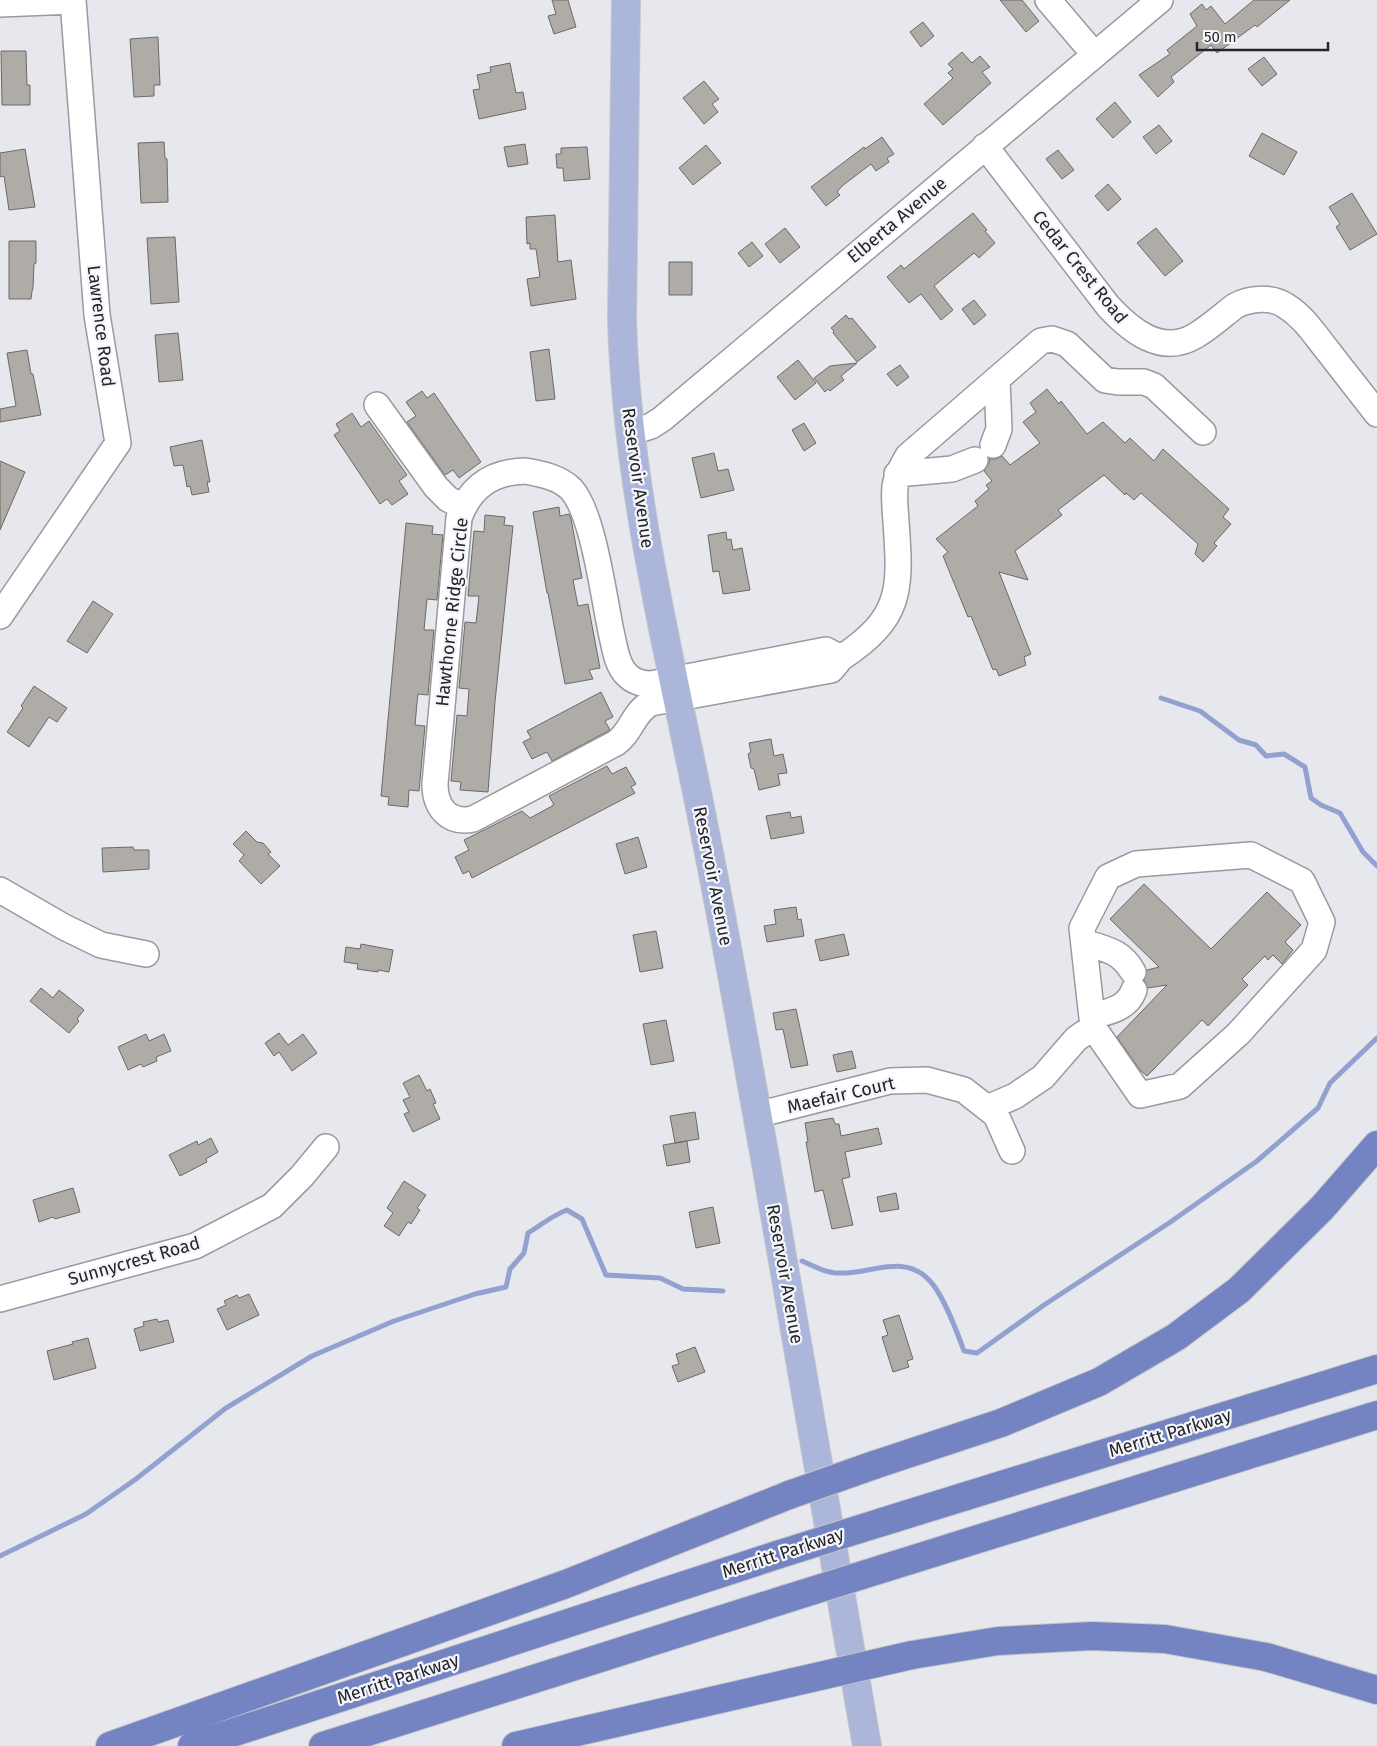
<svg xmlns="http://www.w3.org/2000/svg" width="1377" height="1746" font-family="'Fira Sans',sans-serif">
	<rect width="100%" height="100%" fill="#e7e8ee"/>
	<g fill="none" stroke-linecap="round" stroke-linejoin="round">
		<path stroke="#93a1d0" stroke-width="5" d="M1161,698L1200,711L1239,740L1256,745L1266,756L1284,754L1305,767L1311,798L1321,805L1340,813L1363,852L1377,866
			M802,1261C813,1266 826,1273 839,1273C869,1275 904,1252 930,1281C944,1296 957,1332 964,1351L977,1353L1044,1305L1169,1223L1257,1161L1318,1108L1330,1083L1377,1038
			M0,1556L86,1514L136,1479L226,1408L312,1356L394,1321L475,1294L506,1287L510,1269L524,1253L528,1233C543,1224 551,1216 567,1210L582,1219L606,1275L660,1278L683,1289L723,1291"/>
	</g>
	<path fill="#afaba7" stroke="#6d6966" d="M552,0H568L576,27L554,34L548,16L556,14Z
		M1000,0H1022L1039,21L1026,32Z
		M1254,0H1290L1257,27L1255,25L1217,53L1211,45L1171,77L1174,82L1158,97L1139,75L1170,54L1167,50L1197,26L1190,14L1202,4L1206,10L1211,6L1225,24Z
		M923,22L934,36L921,47L910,32Z
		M158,37L160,85H154V96L134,97L130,39Z
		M1,51H26L27,85H30V105H2Z
		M962,52L972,63L980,56L990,67L982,72L991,83L943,125L924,104L953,78L948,73L953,69L948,64Z
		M1264,57L1277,74L1262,86L1248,69Z
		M510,63L516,93L523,92L526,109L479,119L473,90L480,89L477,75L491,72L490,67Z
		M704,81L719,99L712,104L718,112L704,124L683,98Z
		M1115,102L1131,122L1113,138L1096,119Z
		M1159,125L1172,141L1156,154L1143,137Z
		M1262,133L1297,152L1284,175L1249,156Z
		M882,137L894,154L887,158L889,162L876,171L871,164L842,186L837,192L840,195L826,206L811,187L864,147L865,149Z
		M164,142L165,158L167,159L168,202L141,203L138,143Z
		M525,144L528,164L508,167L504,147Z
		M706,145L721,163L693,185L679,168Z
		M587,147L590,179L564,181L563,168H557L556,154H561V148Z
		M25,149L35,207L9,210L4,176L0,177V153Z
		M1058,150L1074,170L1062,179L1046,159Z
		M1108,184L1121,199L1108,211L1095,196Z
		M1352,193L1377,234L1350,250L1336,227L1340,224L1329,207Z
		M973,213L987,230L985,231L995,243L979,258L974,253L934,286L953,310L941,320L921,294L909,303L887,277L901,265L904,269Z
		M555,215L558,262L571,260L576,299L531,306L527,279L540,277L536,249H530V243L527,244L526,217Z
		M785,228L800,247L780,263L765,244Z
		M1156,228L1183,261L1165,276L1137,243Z
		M175,237L179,302L151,304L147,238Z
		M9,241H36V263L34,264L33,288L32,291L31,299H9Z
		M752,242L763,256L749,267L738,253Z
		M669,262H692V295H669Z
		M974,300L986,315L974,325L962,309Z
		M846,315L849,319L852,318L876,347L857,362L833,333L834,331L831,328Z
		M178,333L183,380L159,382L155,335Z
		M549,349L555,399L536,401L530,352Z
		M27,350L31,374H33L41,415L0,422V409L16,406L7,353Z
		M798,360L816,383L795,400L777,377Z
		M857,363L841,376L844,380L830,391L828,389L825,392L814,378L830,366Z
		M900,365L909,377L897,386L887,374Z
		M1047,389L1059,404L1061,401L1087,434L1103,422L1125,443L1130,438L1154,461L1163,449L1229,509L1223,517L1231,524L1214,543L1217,546L1203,562L1195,554L1198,544L1141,493L1134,500L1126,493L1125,495L1104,475L1058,510L1062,515L1015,551L1028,580L999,572L1031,654L1024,657L1026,665L999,676L996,669L993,670L971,616L968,617L943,556L948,552L936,539L978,506L975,501L989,489L986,485L992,481L984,471L989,463V459H996L1002,456L1010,465L1040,443L1023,422L1036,412L1030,403Z
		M422,391L427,398L434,393L481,462L459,478L453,470L445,475L407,422L416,416L406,402Z
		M352,413L361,427L369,421L407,475L399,481L408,494L392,505L387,499L380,504L334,435L340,431L336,424Z
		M804,423L816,443L804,451L792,430Z
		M202,440L210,482H207L209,492L192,495L190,486L187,487L183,465L174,466L170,447Z
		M714,453L718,471L728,469L734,490L701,498L692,458Z
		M0,461L25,472L0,530Z
		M559,507L560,516L569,514L571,519L582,578L573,580L578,606L588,604L600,668L589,670L593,679L565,684L548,593H547L533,512Z
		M485,515L505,517L504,525L513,526L495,702L488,792L460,790L461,782L451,781L457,715L467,716L469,689L459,688L465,622L476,623L479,596H468L474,531L484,532Z
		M406,523L433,526L432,534L443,535L437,600L427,599L424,630H434L428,695L418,694L417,703L415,725L425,726L419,791L409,790L408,807L388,805L389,797L381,796Z
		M726,532L727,540L731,539L733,550L742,548L750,590L723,594L719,571L713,572L708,535Z
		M93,601L113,614L87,653L67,641Z
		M34,686L67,708L57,722L49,717L29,747L7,732L23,708L21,706Z
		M601,692L613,717L605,721L610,730L552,761L547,752L532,759L523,742L531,738L527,731Z
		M771,739L774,756L783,754L787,773L778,774L780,785L759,790L754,769L751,768L748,754L751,752L749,743Z
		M607,766L612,774L626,767L636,784L631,787L635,793L472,878L469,871L463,874L455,857L469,850L464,840L522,811L530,818L554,805L549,796Z
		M790,812L791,818L801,816L804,833L771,839L766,816Z
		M246,831L257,842L263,843L271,852L268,854L280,866L261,884L239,861L244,855L233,844Z
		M638,837L647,867L625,874L616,844Z
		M133,847L134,850H149V869L103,872L102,848Z
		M1144,884L1211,949L1267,892L1301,925L1285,942L1293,950L1282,964L1273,955L1268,960L1265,956L1242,979L1248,985L1208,1026L1202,1020L1147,1076L1140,1070L1117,1037L1167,985L1148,988L1144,980L1147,970L1159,967L1110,919Z
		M796,907L798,920L801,919L804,936L767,942L764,926L776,924L774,910Z
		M656,931L663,968L640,972L633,935Z
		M844,934L849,955L820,961L815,940Z
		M361,944L393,950L389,972L378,970V972L357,969L358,964L344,962L346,947L360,949Z
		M41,988L53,998L59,990L84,1010L77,1019L79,1021L69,1033L30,1001Z
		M796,1009L808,1065L791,1068L783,1029L776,1030L773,1013Z
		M666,1020L674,1061L651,1065L643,1024Z
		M279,1033L288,1045L303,1034L317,1053L292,1071L279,1052L274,1056L265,1043Z
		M146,1034L149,1041L164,1034L171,1051L156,1057L157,1061L143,1067L141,1064L128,1070L118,1047Z
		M852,1051L856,1068L837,1072L833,1055Z
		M419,1075L427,1091L430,1089L436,1103L433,1104L440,1119L413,1132L404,1114L409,1112L403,1100L410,1097L403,1083Z
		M695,1112L699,1139L675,1143L670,1116Z
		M833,1118L835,1124H839L841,1136L878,1128L882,1144L845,1152L850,1177L842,1179L853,1225L832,1229L823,1190L815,1192L806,1142H808L805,1123Z
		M211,1138L218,1152L206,1159L207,1162L180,1176L169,1155L197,1141L198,1145Z
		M687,1141L690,1162L667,1166L663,1145Z
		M404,1181L426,1195L417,1208L420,1210L411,1224L408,1222L399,1236L384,1226L393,1213L387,1208Z
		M73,1188L80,1212L55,1219L53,1217L39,1222L33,1200Z
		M896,1193L899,1209L880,1212L877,1197Z
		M713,1207L720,1243L696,1248L689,1212Z
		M249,1294L259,1315L227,1330L217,1309L226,1305L224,1301L237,1295L239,1298Z
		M899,1315L913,1359L907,1361L909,1367L893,1372L882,1337L888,1335L883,1320Z
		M157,1319L158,1322L168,1320L174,1342L140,1351L134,1329L144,1326L143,1322Z
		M88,1338L96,1368L54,1380L47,1351L73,1344L72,1342Z
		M695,1347L705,1372L678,1382L672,1366L679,1364L676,1354Z"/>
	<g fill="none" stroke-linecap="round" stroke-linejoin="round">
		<defs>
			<path id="minor" d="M1048,0L1094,54
				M0,4L73,1
				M985,146L1108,306C1130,330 1161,356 1195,336C1209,328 1222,316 1235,306C1250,298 1272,296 1286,306C1304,317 1315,335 1328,351C1344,372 1361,393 1377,414
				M377,405L436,487L448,499L463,507
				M630,433L651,426L662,419L1160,0
				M993,445L999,429L997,379
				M525,471C541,474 559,477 571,489C594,514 604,601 612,636C615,649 617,665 627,675C634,682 642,684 651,684L826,650L841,658L831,670L651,703C634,711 631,733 616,743L473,819C448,824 435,807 435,784L459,518C470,487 492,472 525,471Z
				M897,474L952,469L975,460
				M0,616L118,443L97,315L73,0
				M841,658C902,618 901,590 896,522C894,490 891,484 908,456L1041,341L1052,339L1067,344L1105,380L1118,382H1144L1154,386L1203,432
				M1251,855L1302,881L1322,922L1314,950L1238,1034L1180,1086L1140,1095L1093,1027L1082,928L1108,877L1136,864Z
				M0,890L64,927L101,945L146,954
				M1084,942C1107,950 1120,950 1133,972
				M1092,1016C1109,1012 1128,1008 1134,990
				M987,1108L1015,1096L1043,1077L1076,1039L1093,1027
				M757,1115L890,1081L927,1080L964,1090L996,1115L1012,1151
				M0,1299L195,1246L272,1206L302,1176L326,1147"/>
			<path id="major" d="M626,0L622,320C627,497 674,670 707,843C728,948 746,1053 765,1158C800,1354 834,1550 867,1746"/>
			<path id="highway" d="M874,1465L1001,1423L1099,1382L1176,1337L1239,1290L1322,1208L1377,1145
				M879,1523L1377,1369
				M885,1568L1377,1415
				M912,1655L998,1641L1092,1636L1165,1639L1266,1657L1377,1690
				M110,1746L566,1584L789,1495
				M192,1746L780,1554
				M323,1746L786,1599
				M516,1746L794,1682"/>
		</defs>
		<use href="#minor" stroke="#999a9f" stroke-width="28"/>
		<use href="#major" stroke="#c6c6c7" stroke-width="30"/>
		<use href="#highway" stroke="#c6c6c7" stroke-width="30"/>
		<use href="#minor" stroke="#fff" stroke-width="25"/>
		<use href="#major" stroke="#acb5da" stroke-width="28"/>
		<use href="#highway" stroke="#7484c2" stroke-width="28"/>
		<defs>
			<path id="highway-bridge" d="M789,1495L874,1465
				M780,1554L879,1523
				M786,1599L885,1568
				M794,1682L912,1655"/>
		</defs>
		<use href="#highway-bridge" stroke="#c6c6c7" stroke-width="30" stroke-linecap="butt"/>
		<use href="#highway-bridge" stroke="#7484c2" stroke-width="28"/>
	</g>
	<g text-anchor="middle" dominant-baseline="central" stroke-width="4.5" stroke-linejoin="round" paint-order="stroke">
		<g font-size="18" fill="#252527" stroke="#f4f6fb">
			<text transform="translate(897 220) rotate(-40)">Elberta Avenue</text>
			<text transform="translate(1080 267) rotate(51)">Cedar Crest Road</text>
			<text transform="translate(101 326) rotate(83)">Lawrence Road</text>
			<text transform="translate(638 478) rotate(82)">Reservoir Avenue</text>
			<text transform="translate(452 612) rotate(-84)">Hawthorne Ridge Circle</text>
			<text transform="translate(713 876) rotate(79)">Reservoir Avenue</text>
			<text transform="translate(841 1095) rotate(-13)">Maefair Court</text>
			<text transform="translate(134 1261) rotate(-16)">Sunnycrest Road</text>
			<text transform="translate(785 1274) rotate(80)">Reservoir Avenue</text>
			<text transform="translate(1170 1433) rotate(-17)">Merritt Parkway</text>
			<text transform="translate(783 1553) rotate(-18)">Merritt Parkway</text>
			<text transform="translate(398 1679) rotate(-18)">Merritt Parkway</text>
		</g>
	</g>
	<path d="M1197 42v8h131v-8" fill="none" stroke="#252527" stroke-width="2.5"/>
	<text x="1204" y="42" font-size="15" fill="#252527" stroke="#f4f6fb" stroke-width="4" paint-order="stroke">50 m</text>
</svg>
